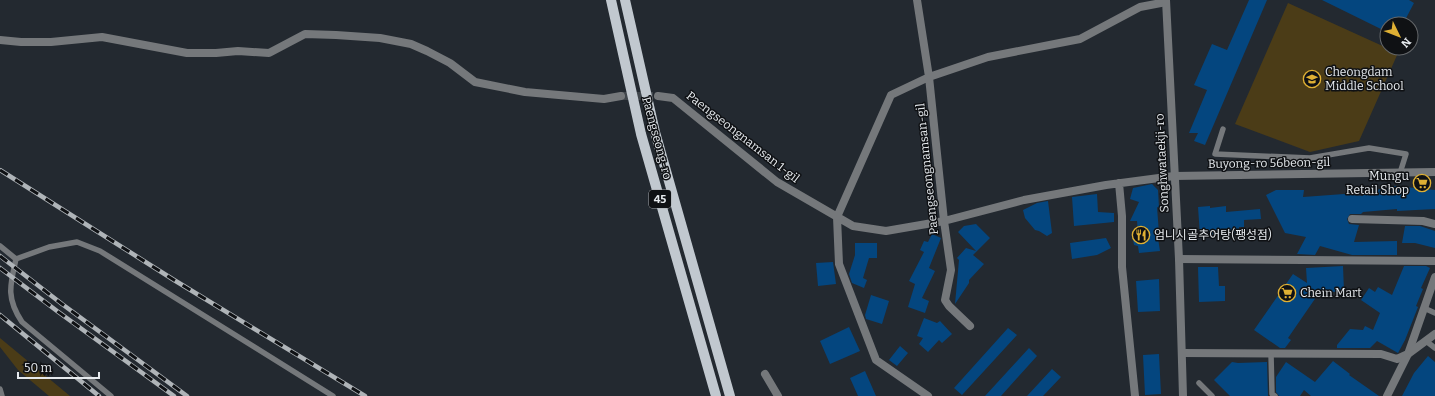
<svg xmlns="http://www.w3.org/2000/svg" width="1435" height="396" font-family="Bitter,'Noto Sans KR',serif">
	<rect width="100%" height="100%" fill="#232930"/>
	<path fill="#4b3c17" d="M1288,3L1398,53L1359,141L1310,152L1235,124Z
		M0,338L70,396H49L18,370L0,347Z"/>
	<path fill="#04467f" d="M1249,0H1267L1205,145L1194,141L1198,133H1189L1207,90L1194,85L1212,44L1227,50Z
		M1322,0H1409L1414,3L1403,24H1387V32Z
		M1152,184L1158,190L1159,208L1157,207L1159,233L1157,232L1160,251L1139,253L1138,246L1134,245L1132,234L1138,233L1137,221H1130L1139,202L1130,199L1133,188Z
		M1394,186L1435,190V209L1397,211V209L1363,212L1361,214H1350L1347,219L1349,224L1359,225L1354,242L1397,241V255H1352L1320,246L1315,255L1298,254H1297L1306,237L1285,233L1266,195L1276,190H1304L1303,197L1344,194L1363,196V191L1394,188Z
		M1097,194L1098,212L1114,213V222L1074,226L1072,197Z
		M1048,201L1052,233L1047,236L1039,231L1035,230L1025,218L1023,210L1037,203Z
		M1210,206V208L1226,206V212L1260,209L1261,219L1244,220V227H1239V232L1200,236L1198,207Z
		M976,224L990,238L973,255L984,264L969,280V283L955,304L959,260L957,258L966,248L976,251L958,232L964,226Z
		M1405,226H1420L1435,231V248L1415,243H1402Z
		M932,234L941,238L929,268L935,271L922,298L929,301L925,313L908,307L915,284L909,281L924,252L920,250L924,241L928,242Z
		M1106,238L1111,248L1097,255L1072,259L1070,243Z
		M855,243H877V258H869L863,278L867,280L864,288L852,283L849,274L855,255Z
		M833,262L836,284L818,286L816,263Z
		M1343,266L1344,291L1319,293L1288,338L1291,340L1285,348H1280L1254,330L1293,274L1307,283L1306,268Z
		M1404,266H1426L1430,268L1421,288L1423,289L1416,306L1418,307L1405,340L1398,353L1377,341L1370,348H1337V345L1350,329L1363,330L1365,326L1373,330L1380,313L1361,300L1369,288L1375,292L1378,287L1392,295Z
		M1198,267H1218L1219,286H1225V301L1199,302Z
		M1159,279L1160,311L1138,312L1136,281Z
		M871,295L889,301L882,324L866,319L865,315Z
		M924,318L937,323L940,321L952,334L942,343L939,340L928,352L919,344L923,338L917,336Z
		M849,327L860,351L830,364L820,341Z
		M1008,328L1017,335L962,395L954,388Z
		M900,346L908,353L897,366L889,360Z
		M1029,348L1037,356L1001,396H985Z
		M1159,354L1161,394L1145,395L1143,355Z
		M1428,356L1435,362V396H1402L1414,373Z
		M1333,361L1350,374L1349,375L1379,396H1311L1304,390L1300,396H1279L1276,392V377L1286,362L1315,382Z
		M1232,362L1238,363L1267,362L1268,396H1230L1214,380Z
		M1052,369L1061,377L1043,396H1027Z
		M865,371L876,396H858L850,378Z"/>
	<g fill="none" stroke-linecap="round" stroke-linejoin="round">
		<path stroke="#40464c" stroke-width="8" stroke-dasharray="8 4" stroke-linecap="butt" d="M621,96H658"/>
		<path stroke="#75787b" stroke-width="5.5" d="M1223,129L1215,154L1310,158L1369,148L1406,154L1400,173
			M0,246L16,259C10,285 6,298 22,322L111,396
			M16,259L49,247L77,242L100,251L333,396
			M1424,308L1435,313
			M1426,341L1435,348
			M1271,354L1272,394L1275,396
			M1199,383L1212,396
			M0,389L2,396"/>
		<path stroke="#75787b" stroke-width="8" d="M917,0L929,77L944,221L951,270L945,300L949,306L970,326
			M0,40L21,42H51L102,37L187,53H216L238,51L269,53L305,34L336,35L380,38L411,44L427,51L450,63L475,82L525,92L604,99L621,96
			M658,96L673,98L777,182L853,226L886,231L944,221L1024,200L1106,185L1174,176L1435,172
			M1119,183L1122,216V267L1135,396
			M1352,219L1423,221L1435,224
			M1179,259L1435,261
			M1182,353L1381,354L1397,359L1408,354L1435,277
			M765,374L778,396
			M928,396L876,360L839,264L837,217L891,95L929,77L988,57L1080,39L1140,7L1166,2"/>
		<path stroke="#75787b" stroke-width="8" d="M1166,0L1179,259L1183,396
			M1387,396L1408,354L1435,334"/>
		<path stroke="#c1c8cf" stroke-width="10" d="M611,0L641,134L716,396
			M625,0L655,132L730,396"/>
		<defs>
			<path id="rail" d="M0,170L174,280L365,396
				M0,256L62,304L187,396
				M0,268L57,311L174,396
				M0,315L99,396"/>
		</defs>
		<use href="#rail" stroke="#afb4b8" stroke-width="4.5"/>
		<use href="#rail" stroke="#0f1114" stroke-width="3" stroke-dasharray="9" stroke-linecap="butt"/>
	</g>
	<defs>
		<symbol id="school-ring" viewBox="-11 -11 22 22"><circle r="9.5" fill="#0f1114" stroke="#dfb034" stroke-width="1.5"/><path d="M0-5L7-2L0 1L-7-2ZM-4 1L0 2.5L4 1V4Q0 6-4 4Z" fill="#dfb034"/></symbol>
		<symbol id="supermarket-ring" viewBox="-11 -11 22 22"><circle r="9.5" fill="#0f1114" stroke="#dfb034" stroke-width="1.5"/><path d="M-6-5.5h2.5l.6 2H6L4.5 2H-2.5L-4.4-4H-6ZM-1.5 3.2a1.3 1.3 0 1 0 .1 0ZM3 3.2a1.3 1.3 0 1 0 .1 0Z" fill="#dfb034"/></symbol>
		<symbol id="restaurant-ring" viewBox="-11 -11 22 22"><circle r="9.5" fill="#0f1114" stroke="#dfb034" stroke-width="1.5"/><path d="M-5-6h1v4h1v-4h1v4h1v-4h1v5L-1.5 .5V6h-2V.5L-5-1ZM5-6V6H3V1.5H1.5Q1.5-4 5-6Z" fill="#dfb034"/></symbol>
	</defs>
	<g fill-rule="evenodd">
		<use href="#school-ring" x="1302" y="69" width="20" height="20"/>
		<use href="#supermarket-ring" x="1412" y="173" width="20" height="20"/>
		<use href="#restaurant-ring" x="1131" y="225" width="20" height="20"/>
		<use href="#supermarket-ring" x="1277" y="283" width="20" height="20"/>
	</g>
	<g text-anchor="middle" dominant-baseline="central" stroke-width="3" stroke-linejoin="round" paint-order="stroke">
		<rect fill="#0f1114" stroke="#a6a9ad" stroke-width="1" x="649" y="190" width="22" height="18" rx="3"/>
		<g font-size="11" font-weight="bold" fill="#e6eaee">
			<text x="660" y="199">45</text>
		</g>
		<g font-size="12" fill="#e6eaee" stroke="#0f1114" text-anchor="start">
			<text x="1325" y="72">Cheongdam<tspan x="1325" dy="14">Middle School</tspan></text>
			<text x="1409" y="176" text-anchor="end">Mungu<tspan x="1409" dy="14">Retail Shop</tspan></text>
			<text x="1154" y="235">엄니시골추어탕(팽성점)</text>
			<text x="1300" y="293">Chein Mart</text>
		</g>
		<g font-size="12" fill="#e6eaee" stroke="#0f1114">
			<text transform="translate(743 137) rotate(38)">Paengseongnamsan 1-gil</text>
			<text transform="translate(657 138) rotate(75)">Paengseong-ro</text>
			<text transform="translate(1162 163) rotate(-93)">Songhwataekji-ro</text>
			<text transform="translate(1269 163) rotate(-1)">Buyong-ro 56beon-gil</text>
			<text transform="translate(927 169) rotate(-96)">Paengseongnamsan-gil</text>
		</g>
	</g>
	<g transform="translate(1399 36) rotate(133)"><circle r="19" fill="#0f1114" stroke="#65686b"/>
	<path d="M0-3L7 15L0 10L-7 15Z" fill="#dfb034"/>
	<text y="-6" font-size="11" font-weight="bold" text-anchor="middle" fill="#e6eaee">N</text>
	</g>
	<path d="M18 372v6h81v-6" fill="none" stroke="#e6eaee" stroke-width="2"/>
	<text x="24" y="372" font-size="12" fill="#e6eaee" stroke="#0f1114" stroke-width="3" paint-order="stroke">50 m</text>
</svg>
